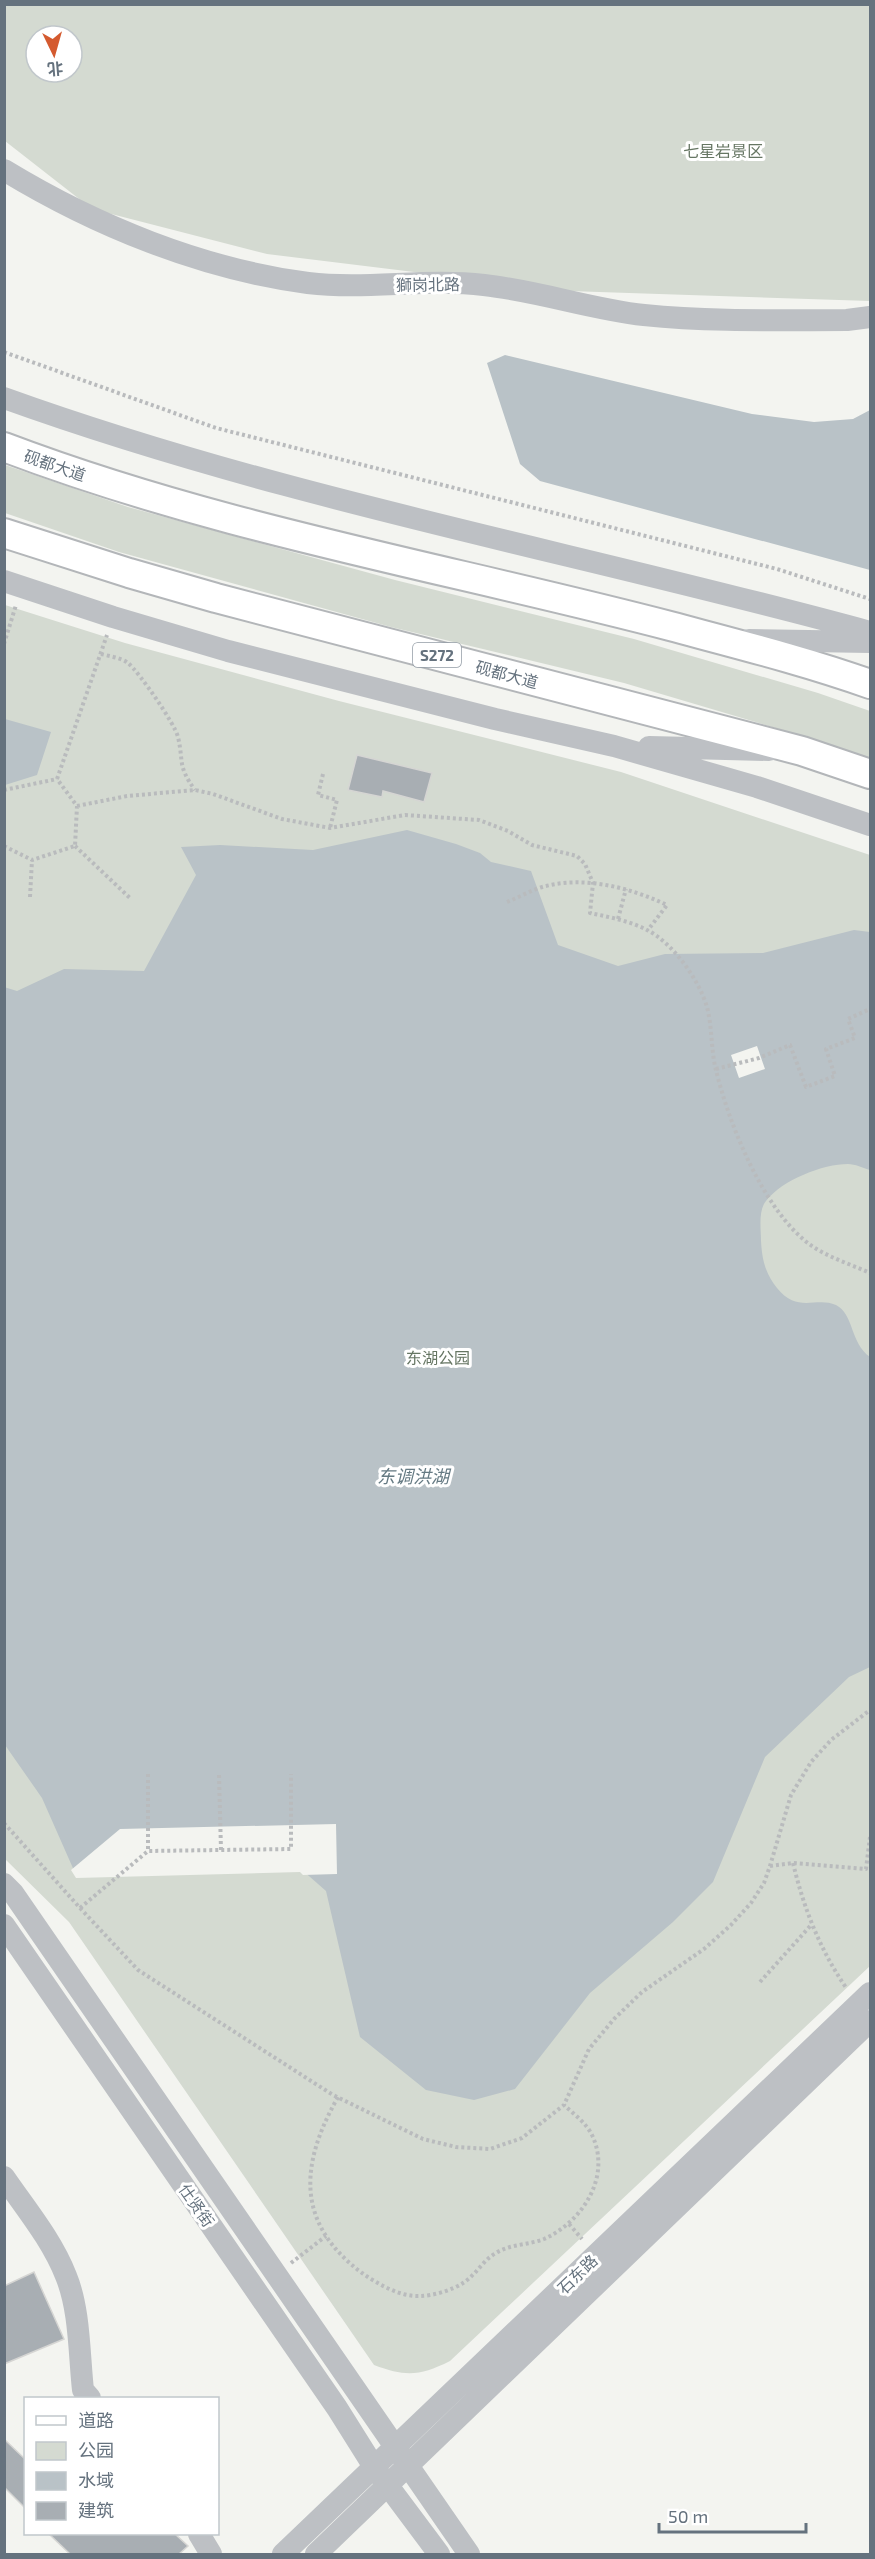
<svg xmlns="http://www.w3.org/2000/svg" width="875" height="2559" font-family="'Exo 2','Noto Sans SC',sans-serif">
	<rect width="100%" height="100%" fill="#f3f4f0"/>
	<path fill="#d4dad1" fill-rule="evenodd" d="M4,5H870V301L569,291L267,254L92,209L5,141ZM36,36H72V72H36Z
		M5,465L128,507L395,580L634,639L818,693L870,711V759L806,737L624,683L391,627L119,552L5,513Z
		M5,605L125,643L339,701L621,772L870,855V1966L450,2361C420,2376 406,2377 374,2365L69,1922L5,1859Z"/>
	<path fill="#b9c2c7" d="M505,355L752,414L814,422L853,419L870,410V570L540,481L520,464L487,363Z
		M5,719L51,732L37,775L5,785Z
		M407,830L456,844L480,853L491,862L531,871L558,945L618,966L665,954L763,953L854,930L870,932V1170C863,1168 855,1164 848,1164C823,1164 782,1180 766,1201C758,1211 761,1229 761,1241C762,1259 765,1273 777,1288C798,1314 816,1296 836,1305C854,1314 850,1343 870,1357V1667L849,1677L765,1757L713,1882L673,1922L590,1993L515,2089L474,2100L426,2090L360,2037L326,1891L301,1869L76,1875L42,1798L5,1745L4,987L17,991L64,969L144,971L196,875L181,847L220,845L313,850Z"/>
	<path fill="#f3f4f0" d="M757,1046L765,1069L739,1078L731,1055Z
		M336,1824L337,1874L303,1875L300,1872L76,1878L71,1870L120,1829Z"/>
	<path fill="#a8aeb3" stroke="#d5d5d3" stroke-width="1.5" d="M357,755L432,773L424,802L383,791L382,797L348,790Z
		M34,2272L64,2339L4,2364V2286Z
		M4,2439L26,2460V2509L4,2487Z
		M49,2534H175L188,2546L179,2554H70Z"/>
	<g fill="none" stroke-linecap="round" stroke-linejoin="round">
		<defs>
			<path id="major" d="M4,447C220,529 448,568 670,626C737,644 805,661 870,684
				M4,533L129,573L216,598L802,751L870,774"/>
		</defs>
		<use href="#major" stroke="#b3b6b9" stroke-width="32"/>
		<path stroke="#b9bbbd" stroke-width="4" stroke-dasharray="3 3" stroke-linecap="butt" d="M4,352L216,428L777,569L870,599
			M4,644L16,605
			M101,654C109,656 122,658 128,663C139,672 175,724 178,737C184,763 177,765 195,790
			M323,774L318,795L337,800L330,828
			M57,779L107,635
			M4,790L57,779
			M77,806L127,796L195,790L213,794L282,819L330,828L405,815L479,820L508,831L532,845L577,856L585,864L593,883L590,913C609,917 630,921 647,930C673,943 699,980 707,1007C712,1026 711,1047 715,1066C728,1122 762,1208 809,1244C827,1257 850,1264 870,1273
			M4,846L32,860L75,846L77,806L57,779
			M75,846L131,899
			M30,897L32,860
			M507,902C520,897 533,889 546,886C586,876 631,888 667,905L648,930
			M618,919L626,889
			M716,1069L759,1058L790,1045L806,1087L835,1076L826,1049L855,1038L848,1019L870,1009
			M148,1774V1851
			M219,1775L221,1850
			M4,1823L80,1908L138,1970L333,2095L423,2139L456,2147L490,2149L522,2138L564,2105L589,2049L614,2019L642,1992L704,1949L731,1925L751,1903L764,1883L770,1866L791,1795L811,1762L831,1740L870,1710
			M793,1863C804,1909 820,1950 847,1989
			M770,1866L793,1863L866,1869L870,1837
			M80,1908L148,1851L291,1849V1774
			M760,1982L812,1924
			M338,2097C300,2164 295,2223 362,2273C378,2284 400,2297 420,2296C433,2296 452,2290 463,2283C476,2275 483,2260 496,2253C510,2244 529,2245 544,2239C582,2222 612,2177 592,2135C586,2123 574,2114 564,2105
			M569,2224L582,2239
			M291,2263L326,2236"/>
		<path stroke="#bdc0c4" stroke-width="22" d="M4,170C96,226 202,269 308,283C367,290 426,278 484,285C539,291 590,309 644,315C711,322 780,320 847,320L870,317
			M4,398C287,500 582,553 870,632
			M4,581L113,617L228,651L495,719L614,746L757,787L870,825
			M749,640L870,642
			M649,747L769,750
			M4,1884L13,1893L469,2554
			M4,1925L337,2408L374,2467L439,2554
			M4,2177C26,2209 52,2240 66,2276C80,2310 79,2354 83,2390L90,2398
			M199,2534L211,2554
			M283,2554L870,1993
			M316,2554L870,2021"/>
		<use href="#major" stroke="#fff" stroke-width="28"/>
	</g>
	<g text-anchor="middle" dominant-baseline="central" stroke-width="6" stroke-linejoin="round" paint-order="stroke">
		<rect fill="#fff" stroke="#939ca5" stroke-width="1.5" x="413" y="643" width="48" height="24" rx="4.5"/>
		<g font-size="15" font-weight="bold" fill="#65727e">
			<text x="437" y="655">S272</text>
		</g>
		<g font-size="16" fill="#667663" stroke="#fff">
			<text x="723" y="150">七星岩景区</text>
			<text x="438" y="1357">东湖公园</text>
		</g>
		<g font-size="16" fill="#65727e" stroke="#fff">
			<text transform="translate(428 284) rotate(-1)">獅岗北路</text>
			<text transform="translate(55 465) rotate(19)">砚都大道</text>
			<text transform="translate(507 674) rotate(15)">砚都大道</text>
			<text transform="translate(197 2205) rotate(55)">仕贤街</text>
			<text transform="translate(577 2274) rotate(-44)">石东路</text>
		</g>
		<g font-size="18" font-style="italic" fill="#657a83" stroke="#fff">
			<text x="413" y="1476">东调洪湖</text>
		</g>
	</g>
	<rect width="875" height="2559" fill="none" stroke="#65727e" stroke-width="12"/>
	<rect x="24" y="2397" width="195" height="138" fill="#ffffff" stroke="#c1c7cb" stroke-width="1.5"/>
	<rect x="36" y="2416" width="30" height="9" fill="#ffffff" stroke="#c1c7cb" stroke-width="1.5"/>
	<text x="78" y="2427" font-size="18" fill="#65727e">道路</text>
	<rect x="36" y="2442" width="30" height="18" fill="#d4dad1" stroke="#c1c7cb" stroke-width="1.5"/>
	<text x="78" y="2457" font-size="18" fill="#65727e">公园</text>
	<rect x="36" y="2472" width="30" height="18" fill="#b9c2c7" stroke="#c1c7cb" stroke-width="1.5"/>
	<text x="78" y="2487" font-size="18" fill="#65727e">水域</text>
	<rect x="36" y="2502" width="30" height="18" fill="#a8aeb3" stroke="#c1c7cb" stroke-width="1.5"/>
	<text x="78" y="2517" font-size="18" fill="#65727e">建筑</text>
	<g transform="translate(54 54) rotate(175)"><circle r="28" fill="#ffffff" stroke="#c1c7cb" stroke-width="1.5"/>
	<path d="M0-4.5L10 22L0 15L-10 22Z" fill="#d45a2f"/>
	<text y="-9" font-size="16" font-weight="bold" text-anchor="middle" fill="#65727e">北</text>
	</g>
	<path d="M659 2523v9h147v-9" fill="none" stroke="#65727e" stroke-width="3"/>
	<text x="668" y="2523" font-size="18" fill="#65727e" stroke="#ffffff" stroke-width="4.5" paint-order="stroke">50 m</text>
</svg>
